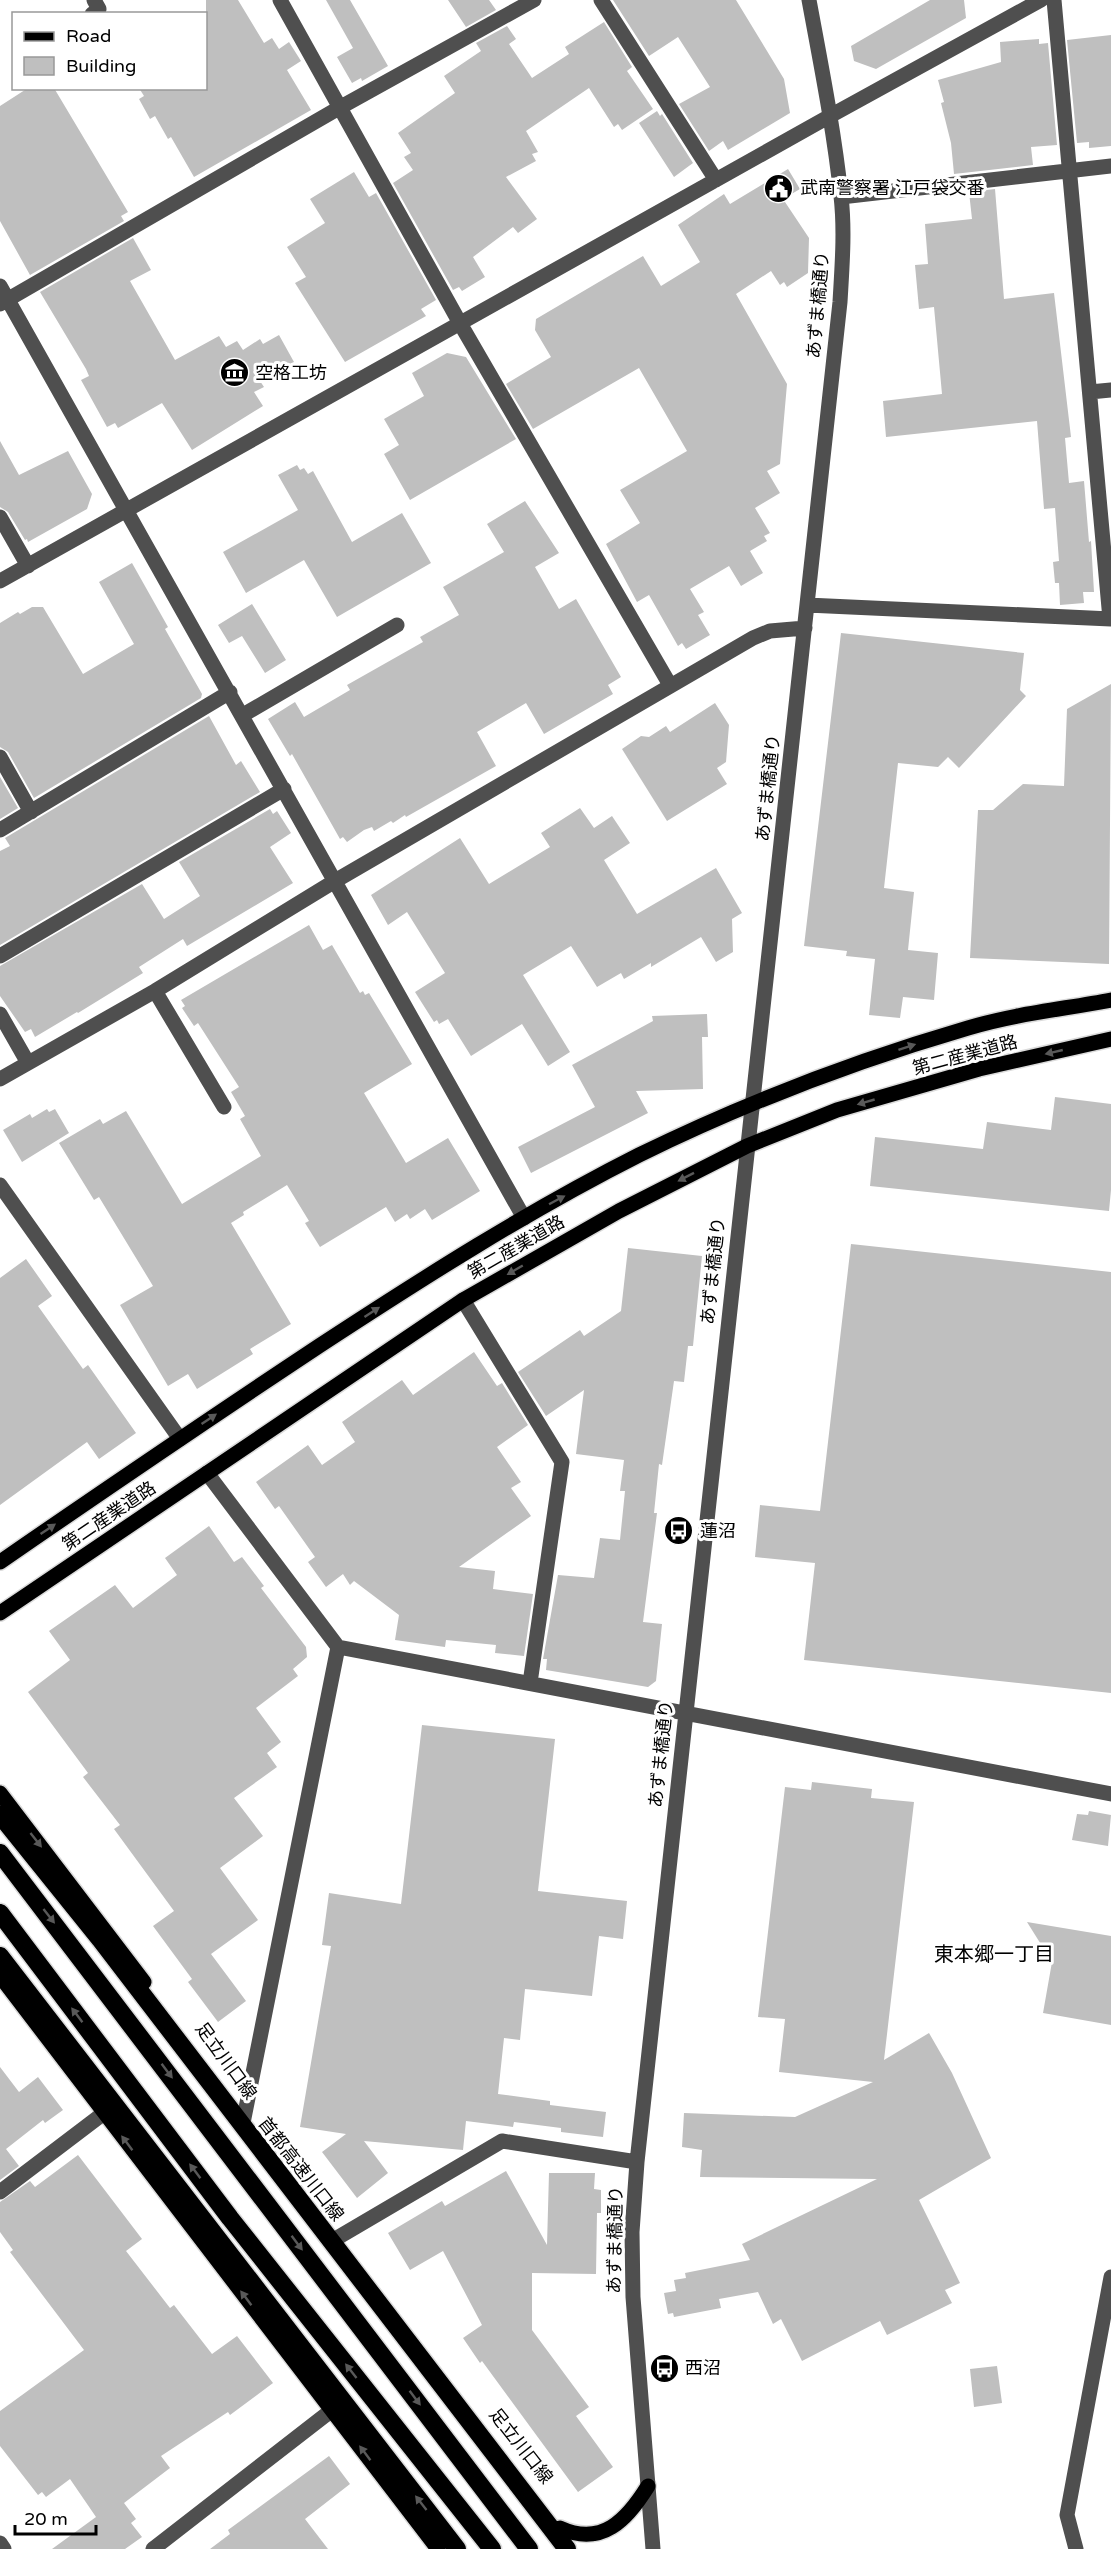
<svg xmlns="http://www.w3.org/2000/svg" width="1111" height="2549" font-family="'Varela Round','Noto Sans JP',sans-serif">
	<rect width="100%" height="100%" fill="#fff"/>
	<path fill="#bfbfbf" d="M206,0H238L264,43L272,38L279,49L289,42L301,61L287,70L311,110L194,177L171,137L168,139L155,116L150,119L139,99L144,96L139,88H206Z
		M326,0H350L388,66L362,81L361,78L352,83L337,57L353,48Z
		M448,0H489L496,10L466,27Z
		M613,0H736L784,79L790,113L728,150L723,141L709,151L679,104L710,87L678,37L649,56Z
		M930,0H964L966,18L876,69L854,61L851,46Z
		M604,22L632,67L627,71L653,109L622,130L618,124L614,127L589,88L526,131L538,152L532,154L536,161L506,177L537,219L518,233L513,227L473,257L485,277L462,291L459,287L453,290L393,183L413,170L404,157L411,153L398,133L455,93L444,76L481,51L476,43L507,26L516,39L509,44L532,78L569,54L565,47Z
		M1111,35V146L1089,148V142L1077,143L1067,40Z
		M1039,39V44L1048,43L1057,145L1031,147L1033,165L954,174L951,143L941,103L944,102L938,80L1001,62L1000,42Z
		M28,88H54L128,212L121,216L124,221L30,275L0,221V106Z
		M657,111L660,116L662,114L693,163L674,177L639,123Z
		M788,169L800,189L783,199L809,238L808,273L787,287L784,282L780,285L771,271L736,294L787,384L780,464L767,471L780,493L755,508L770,533L764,536L767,541L750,551L763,573L741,586L729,566L690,589L704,612L698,615L710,635L686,649L682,643L678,646L649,595L637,602L606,544L640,523L620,490L687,451L639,368L533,429L506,384L551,357L535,330L536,319L643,256L661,286L700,262L678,225L724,194L730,204Z
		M354,172L369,197L376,193L436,300L421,309L426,316L345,362L295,283L306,277L287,247L325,223L310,199Z
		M995,189L1004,299L1054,293L1071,437L1065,438L1069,483L1084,481L1089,542L1091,541L1094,592H1083L1084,603L1060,605L1059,583H1055L1053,562L1059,561L1055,508L1044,509L1037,421L886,437L883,401L942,394L934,307L919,309L915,265L928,264L925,224L972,219L969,192Z
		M133,238L151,270L130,281L175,360L219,336L226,347L237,341L243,350L260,339L263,344L279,335L294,362L260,381L264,387L254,392L263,406L192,450L162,403L118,428L115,423L107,427L81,380L89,376L86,369L40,292Z
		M447,353L466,357L516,439L410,500L384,454L399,445L384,419L424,396L412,373Z
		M0,441L19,475L68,451L92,494L87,509L28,542L27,539L25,540L8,512L0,507Z
		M297,465L300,470L304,468L308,474L313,471L352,542L402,513L431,563L337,617L304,560L246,593L223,552L298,510L278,475Z
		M525,501L559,553L535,567L559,609L576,599L621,677L608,685L613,694L544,734L526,703L477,732L496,766L406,817L405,815L393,823L391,821L374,831L372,827L364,830L347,842L343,837L340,839L292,754L290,756L268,719L295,702L304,717L350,690L347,685L423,642L420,637L459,615L443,587L504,552L487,524Z
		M132,563L168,627L165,629L202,694L201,698L34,798L8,752L0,747V623L18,612L20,614L32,607H43L83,674L134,644L99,582Z
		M252,604L286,660L265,673L242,636L229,643L218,625Z
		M841,633L1024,653L1020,690L1026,696L959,768L948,757L938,767L898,763L884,888L914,892L908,950L938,953L934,1000L903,997L900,1018L869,1015L875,959L846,956L847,951L804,946Z
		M1111,684L1109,964L970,958L978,810H993L1023,784L1064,786L1067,709Z
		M715,703L729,725L726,762L717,768L727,784L667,821L622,749L641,736L649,737L666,726L670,732Z
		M209,716L236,765L241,761L260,792L0,945V851L10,846L5,838Z
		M0,777L18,808L0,819Z
		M580,808L594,828L612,816L630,843L604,860L637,914L716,868L742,913L732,919L733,952L716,962L701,937L651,967V963L624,979L621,973L597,987L571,946L523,975L570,1052L548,1066L522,1024L471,1056L448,1019L439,1024L437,1020L434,1022L415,992L445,973L407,912L388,925L371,895L460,838L489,884L550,847L541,833Z
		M270,809L273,814L277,811L291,833L270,847L293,883L187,946L183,939L139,967L143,973L78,1013L77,1012L35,1037L31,1029L25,1032L0,996V966L142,884L164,919L200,896L179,862Z
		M309,925L323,950L332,945L360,993L363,991L365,995L369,993L412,1064L364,1093L406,1163L448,1138L480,1191L432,1220L425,1209L410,1219L407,1214L395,1222L386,1207L320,1247L305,1223L309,1221L287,1185L243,1212L244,1215L231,1223L291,1324L250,1349L253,1354L197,1389L188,1374L168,1386L120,1305L153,1286L99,1197L94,1200L59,1143L100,1119L103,1124L126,1111L182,1204L261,1156L240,1119L245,1116L231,1092L239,1087L198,1023L194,1026L182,1008L185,1006L181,1000Z
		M707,1014L708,1037H702L703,1089L636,1091L648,1113L531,1173L518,1147L595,1107L572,1065L653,1021L652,1016Z
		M1055,1097L1111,1104V1190L1109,1211L870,1186L875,1137L983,1149L987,1122L1051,1130Z
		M47,1109L49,1112L55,1109L69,1133L22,1162L3,1130L30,1114L32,1118Z
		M851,1244L1111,1272V1693L804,1660L815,1563L755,1557L760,1505L820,1511Z
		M628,1248L702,1256L693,1346H688L684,1382L674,1381L662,1465L659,1464L654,1513H657L643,1622L662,1624L656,1681L648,1687L546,1670L547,1659H543L558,1575L594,1578L600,1538L620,1540L625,1491H620L624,1460L576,1454L584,1390L546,1416L518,1372L580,1330L584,1336L621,1311Z
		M26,1259L52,1296L38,1306L83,1369L88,1365L136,1433L99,1459L87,1442L0,1505V1278Z
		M474,1352L497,1386L502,1383L528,1425L497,1447L521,1482L511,1488L531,1516L459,1567L495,1571L493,1589L533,1594L524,1656L495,1653L496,1645L446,1640L445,1647L395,1640L399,1615L354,1581L350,1585L343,1574L326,1587L308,1562L315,1557L279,1506L275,1509L256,1482L308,1445L322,1465L355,1442L342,1422L402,1380L413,1395Z
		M209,1526L234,1562L242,1557L264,1586L261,1588L306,1647L307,1657L293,1669L298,1676L256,1708L281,1742L267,1753L277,1767L234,1798L263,1836L220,1868L258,1920L211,1954L246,2001L218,2022L188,1982L192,1979L153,1926L174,1911L114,1829L120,1825L83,1777L88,1773L28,1692L70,1660L49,1631L115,1585L133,1608L177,1575L165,1558Z
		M422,1725L555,1739L538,1891L627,1901L623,1939L599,1936L592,1996L525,1989L520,2040L504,2038L498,2094L550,2101V2105L606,2112L603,2137L561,2132V2128L514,2122L513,2127L466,2121L463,2150L364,2141L388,2173L357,2198L322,2152L346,2134L300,2127L331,1946L322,1945L329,1893L401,1904Z
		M812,1782L872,1789L871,1798L914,1802L884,2060L929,2033L952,2073L991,2158L919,2200L960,2283L945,2290L952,2303L887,2335L880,2321L802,2361L781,2319L773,2324L758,2292L719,2299L721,2308L674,2317L673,2313L668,2314L664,2293L676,2291L674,2280L686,2278L685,2273L750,2260L742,2244L877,2179L700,2177L702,2150L682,2147L684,2113L795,2117L873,2082L779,2072L785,2019L758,2017L785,1787L811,1790Z
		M1089,1811L1111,1815L1108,1846L1072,1840L1077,1814L1088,1815Z
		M1027,1922L1111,1936V2025L1043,2013L1052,1962Z
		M0,2067L19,2092L38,2077L63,2110L45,2123L43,2120L6,2149L19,2166L0,2180Z
		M78,2155L142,2239L126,2251L170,2308L174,2305L212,2354L237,2336L273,2383L230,2415L228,2412L161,2456L170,2468L124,2503L136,2519L131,2523L142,2537L125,2549H52L96,2517L70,2479L46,2497L42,2492L38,2495L0,2446V2411L84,2350L10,2252L13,2250L0,2232V2202L30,2181L35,2187Z
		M506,2171L547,2245L549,2173H595L594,2189L601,2190V2213H597L596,2274L532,2273V2330L589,2407L576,2416L613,2467L578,2492L482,2361L480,2363L463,2338L482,2325L443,2251L410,2270L388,2233L442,2201L445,2206Z
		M997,2366L1002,2403L974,2407L970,2369Z
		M329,2456L350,2484L305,2519L328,2549H210L230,2534L228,2530Z"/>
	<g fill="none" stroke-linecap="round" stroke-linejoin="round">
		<defs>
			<path id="major" d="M0,1562C106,1489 212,1417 319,1346C423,1278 528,1211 639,1155C745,1103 855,1061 968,1028C1014,1014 1064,1009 1111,1000
				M0,1613L463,1300L619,1211L747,1146L837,1110L979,1069L1111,1039
				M0,1793L144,1982
				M0,1976L438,2549
				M560,2528C602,2547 627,2520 648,2486"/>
			<path id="highway" d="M0,1815L100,1939L567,2549
				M0,1853L529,2549
				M0,1913L230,2218L492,2549
				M0,1956L457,2549"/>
		</defs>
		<use href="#major" stroke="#dbdbdb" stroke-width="18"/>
		<use href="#highway" stroke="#dbdbdb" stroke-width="21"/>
		<path stroke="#4f4f4f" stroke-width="15" d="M280,0L461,325L670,685
			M601,0L716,180
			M1054,0L1110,619
			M92,14L99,9L94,0
			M841,197L1111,166
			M0,286L524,1218
			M0,304L339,108L534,0
			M1090,392L1111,390
			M0,517L28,566
			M0,581L830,116L1041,0
			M807,605L1111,619
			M243,715L397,625
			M0,757L31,812
			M0,830L230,692
			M0,956L284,789
			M155,991L224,1107
			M0,1014L28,1063
			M0,1079L155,991L335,881L753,638L770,631L805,628
			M0,1185L180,1439
			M463,1300L562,1462L530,1683
			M207,1473L338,1647L244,2118
			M338,1647L1111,1794
			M0,2192L104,2113
			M337,2238L502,2141L637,2162
			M0,2543L4,2549
			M153,2549L332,2410
			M653,2549L633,2297L632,2232L637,2162L840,302C842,267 845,231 841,196C834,130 821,65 809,0
			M1076,2549L1067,2515L1111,2277"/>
		<use href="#major" stroke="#000" stroke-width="15"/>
		<use href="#highway" stroke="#000" stroke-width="18"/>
	</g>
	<defs><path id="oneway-solid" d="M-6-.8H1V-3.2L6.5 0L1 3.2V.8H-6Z" transform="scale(1.5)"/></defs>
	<g fill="#595959">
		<use href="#oneway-solid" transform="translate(907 1047) rotate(-18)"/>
		<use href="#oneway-solid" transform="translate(1054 1052) rotate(167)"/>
		<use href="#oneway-solid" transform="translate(866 1102) rotate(164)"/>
		<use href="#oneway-solid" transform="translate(686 1177) rotate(153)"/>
		<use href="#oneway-solid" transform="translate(557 1200) rotate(-28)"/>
		<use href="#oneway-solid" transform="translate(515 1270) rotate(150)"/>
		<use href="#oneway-solid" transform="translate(372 1312) rotate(-33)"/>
		<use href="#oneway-solid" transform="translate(209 1419) rotate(-34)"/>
		<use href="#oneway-solid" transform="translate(48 1529) rotate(-34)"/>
		<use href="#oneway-solid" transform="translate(36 1840) rotate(52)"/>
		<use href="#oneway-solid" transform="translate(49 1916) rotate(52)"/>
		<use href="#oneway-solid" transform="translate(77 2015) rotate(-127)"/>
		<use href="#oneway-solid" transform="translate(167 2071) rotate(53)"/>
		<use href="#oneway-solid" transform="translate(127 2143) rotate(-127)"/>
		<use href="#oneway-solid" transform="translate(195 2171) rotate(-127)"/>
		<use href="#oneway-solid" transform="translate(297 2243) rotate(53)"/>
		<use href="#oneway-solid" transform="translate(246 2298) rotate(-127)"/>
		<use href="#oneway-solid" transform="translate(351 2371) rotate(-128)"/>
		<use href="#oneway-solid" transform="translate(415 2398) rotate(53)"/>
		<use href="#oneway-solid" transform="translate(365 2453) rotate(-127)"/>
		<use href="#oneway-solid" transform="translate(421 2503) rotate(-128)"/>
	</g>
	<defs>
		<symbol id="civic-disc" viewBox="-11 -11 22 22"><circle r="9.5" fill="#000" stroke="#fff"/><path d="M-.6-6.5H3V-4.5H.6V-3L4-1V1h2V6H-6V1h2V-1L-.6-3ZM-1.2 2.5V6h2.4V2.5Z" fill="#fff"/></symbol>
		<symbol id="museum-disc" viewBox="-11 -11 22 22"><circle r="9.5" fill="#000" stroke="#fff"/><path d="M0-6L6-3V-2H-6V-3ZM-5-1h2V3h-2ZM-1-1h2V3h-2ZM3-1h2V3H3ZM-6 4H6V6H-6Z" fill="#fff"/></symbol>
		<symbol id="bus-disc" viewBox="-11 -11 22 22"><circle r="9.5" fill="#000" stroke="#fff"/><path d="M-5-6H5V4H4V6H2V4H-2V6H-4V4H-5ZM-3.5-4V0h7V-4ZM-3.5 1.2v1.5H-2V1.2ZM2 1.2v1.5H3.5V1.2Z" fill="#fff"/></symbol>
	</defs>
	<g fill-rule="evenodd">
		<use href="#civic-disc" x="762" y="172" width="33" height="33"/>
		<use href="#museum-disc" x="218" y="356" width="33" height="33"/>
		<use href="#bus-disc" x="662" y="1514" width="33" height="33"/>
		<use href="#bus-disc" x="648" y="2352" width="33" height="33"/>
	</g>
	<g text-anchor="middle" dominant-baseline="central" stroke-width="6" stroke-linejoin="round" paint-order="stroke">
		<g font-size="18" fill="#000" stroke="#fff" text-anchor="start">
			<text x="800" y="188">武南警察署 江戸袋交番</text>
			<text x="255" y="373">空格工坊</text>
			<text x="700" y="1531">蓮沼</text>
			<text x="685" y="2368">西沼</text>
		</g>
		<g font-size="18" fill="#000" stroke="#fff">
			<text transform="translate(818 305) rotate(-85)">あずま橋通り</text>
			<text transform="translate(768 788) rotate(-84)">あずま橋通り</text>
			<text transform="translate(965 1055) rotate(-15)">第二産業道路</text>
			<text transform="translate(516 1247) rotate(-30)">第二産業道路</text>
			<text transform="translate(713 1271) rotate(-84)">あずま橋通り</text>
			<text transform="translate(109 1516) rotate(-34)">第二産業道路</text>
			<text transform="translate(661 1754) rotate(-84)">あずま橋通り</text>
			<text transform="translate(226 2061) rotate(54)">足立川口線</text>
			<text transform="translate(301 2169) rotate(52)">首都高速川口線</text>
			<text transform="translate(615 2240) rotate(-89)">あずま橋通り</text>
			<text transform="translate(521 2446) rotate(52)">足立川口線</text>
		</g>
		<g font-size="20" fill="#000" stroke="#fff">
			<text x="994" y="1955">東本郷一丁目</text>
		</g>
	</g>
	<rect x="12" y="12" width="195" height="78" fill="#ffffff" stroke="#999999" stroke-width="1.5"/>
	<rect x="24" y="32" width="30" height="9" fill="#000000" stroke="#999999" stroke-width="1.5"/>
	<text x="66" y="42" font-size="18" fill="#000000">Road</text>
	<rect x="24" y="57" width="30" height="18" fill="#bfbfbf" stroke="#999999" stroke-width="1.5"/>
	<text x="66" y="72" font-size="18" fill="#000000">Building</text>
	<path d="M15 2525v9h81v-9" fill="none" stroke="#000000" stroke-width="3"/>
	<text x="24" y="2525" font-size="18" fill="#000000" stroke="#ffffff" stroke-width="4.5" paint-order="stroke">20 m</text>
</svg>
